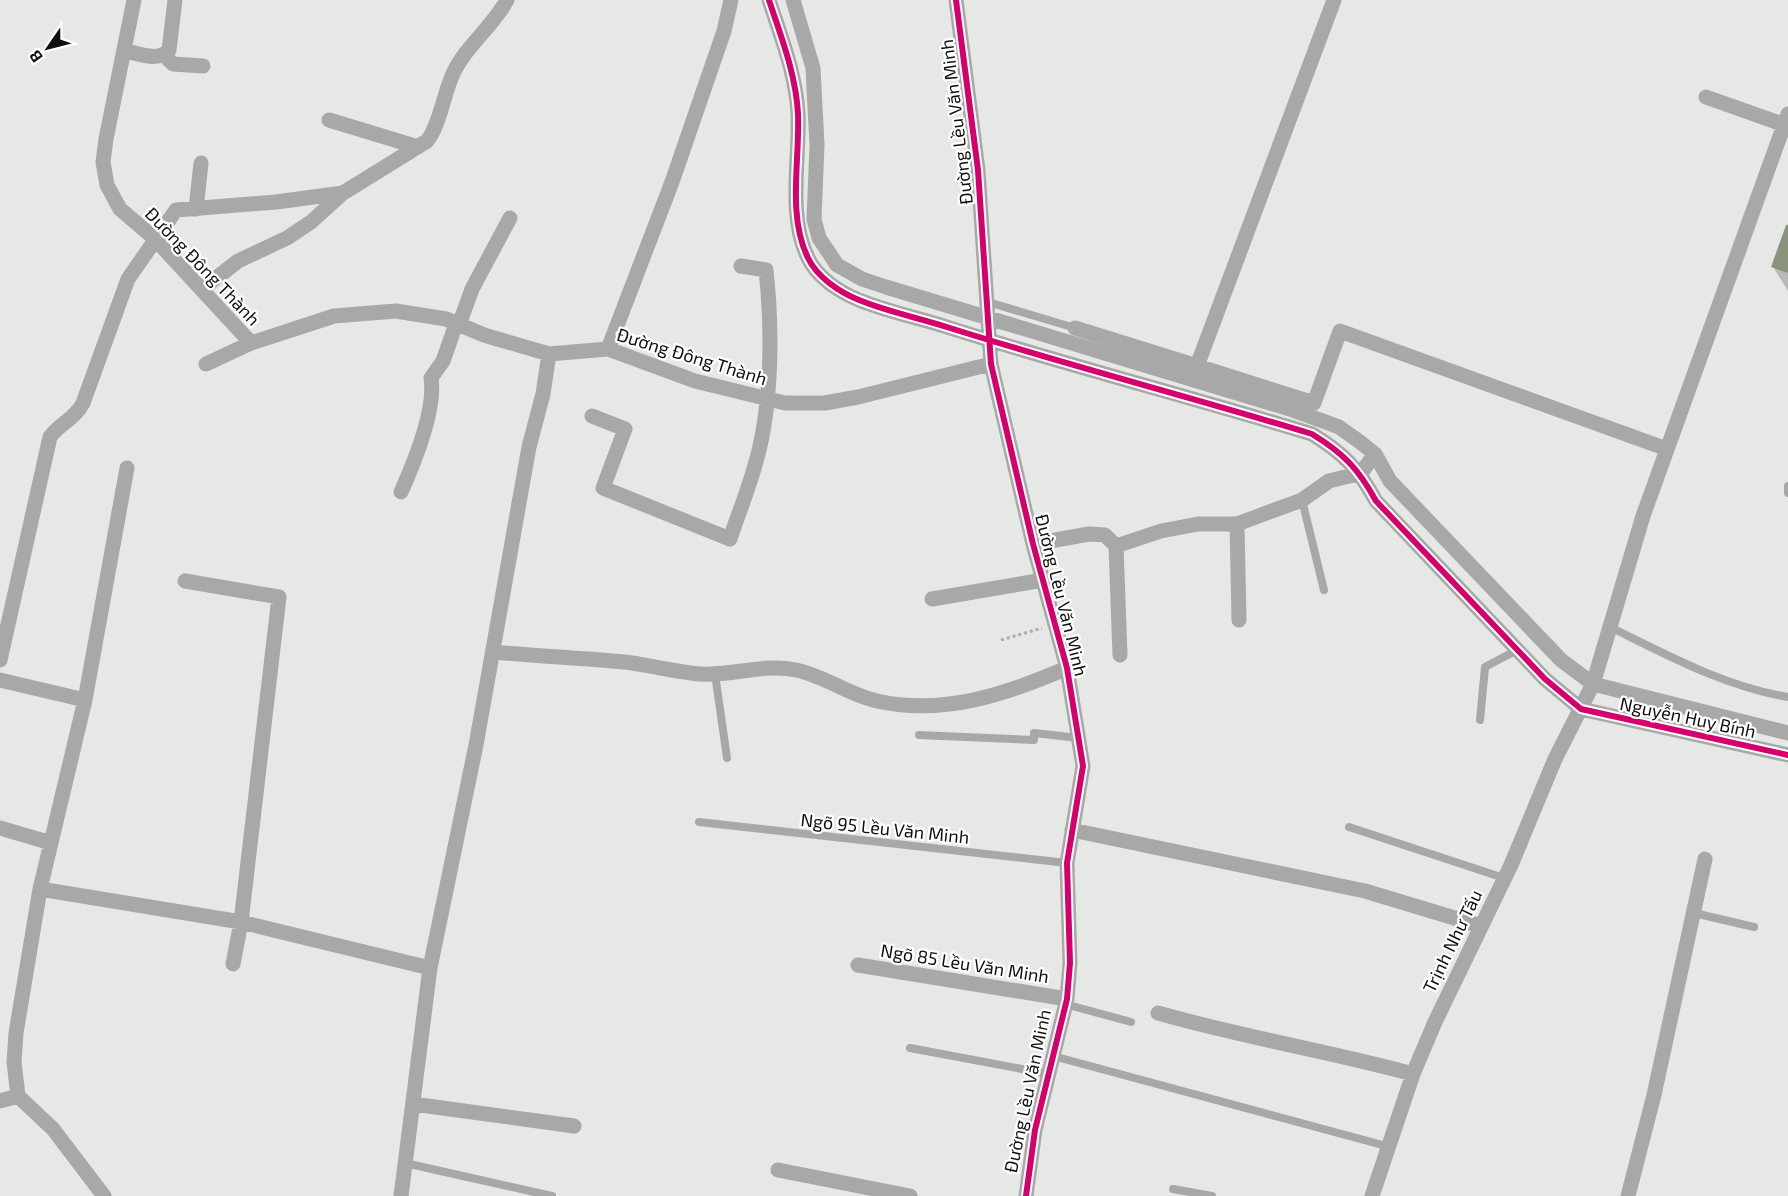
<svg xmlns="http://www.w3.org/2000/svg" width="1788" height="1196" font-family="'Exo 2',sans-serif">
	<rect width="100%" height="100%" fill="#e6e8e5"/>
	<path fill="#0003" d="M1788,224V291L1773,267Z"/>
	<path fill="#8b937d" d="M1786,225H1788V273L1771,267Z"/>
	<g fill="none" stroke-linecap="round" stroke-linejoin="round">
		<path stroke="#abacab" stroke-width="3" stroke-dasharray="3 3" stroke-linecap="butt" d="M1001,640L1042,628"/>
		<path stroke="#a8a8a8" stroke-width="8" d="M988,302L1075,328
			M1788,493V486
			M1302,500L1324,590
			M1612,628C1669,656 1726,687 1788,697
			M715,674L727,758
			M1480,720L1485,667L1517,650
			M919,735L1034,740V733L1079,738
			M699,822L1067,863
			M1349,827L1504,878
			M1694,913L1754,927
			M1065,1004L1131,1022
			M910,1048L1049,1074
			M1053,1056L1390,1147
			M405,1163L552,1196
			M1173,1189L1212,1196"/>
		<path stroke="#a8a8a8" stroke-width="15" d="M134,0L106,139L103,162L107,185L120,209L154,238L251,343L334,316L396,311L446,319L484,335L549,354L608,349L695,381L785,403H825L858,397L991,364
			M769,0C781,37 796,74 798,114C800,160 787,215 808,258C817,277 839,292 859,300C888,312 920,318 950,328C1070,366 1191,397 1312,434C1343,453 1358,468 1376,501L1545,679L1581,709L1788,755
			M793,0L813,68L817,145L814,219L819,238L837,265L862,279L886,287L1290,409L1339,427L1360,442L1375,454L1390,481L1561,660L1593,684L1788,733
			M956,0L978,170L991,364L1033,544L1067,668L1083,766L1067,863L1070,963L1067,999L1035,1130L1026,1196
			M126,51C140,54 159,62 169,50L175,0
			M164,55L173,64L203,66
			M1706,97L1788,126
			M329,120L418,147
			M196,209L201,163
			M202,289L238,261L287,238L311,222L343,193L427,141C439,127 444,94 452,76C465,46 492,28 507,0
			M459,325L472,289L510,218
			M1075,328L1197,366L1334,0
			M608,349L672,182L724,31L731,0
			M206,364L251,343
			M1197,366L1314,403L1340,331L1667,449
			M592,416L625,429L603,488L730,539C740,509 753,478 760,446C772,393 772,324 766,270L741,266
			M401,492C414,463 436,409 431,378L443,361L456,324
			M1237,524L1239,620
			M1033,544L1089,534L1105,535L1116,546L1161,531L1198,524H1237L1302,500L1329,481L1361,473L1375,454
			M1116,546L1120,655
			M185,581L279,597L241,922L233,964
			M932,599L1043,580
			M493,652C536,656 581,658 624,662C650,665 675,672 701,674C733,676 765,663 796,670C825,676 849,695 877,701C943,716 1007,694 1067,668
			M0,660L50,437C60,423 75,419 83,403L128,279L176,210L276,202L343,193
			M0,680L85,700
			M0,828L51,843
			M1072,830L1365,891L1481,926
			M40,889L241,922L430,968
			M858,965L1067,999
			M1158,1013C1242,1037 1328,1051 1413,1074
			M18,1096L14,1062L16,1033L40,889L85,700L127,468
			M0,1101L18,1096L53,1129L104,1196
			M413,1104L574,1126
			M778,1170L910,1196
			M401,1196L430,968L476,745L529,447L543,394L549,354
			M1372,1196L1413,1074L1435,1022L1511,865L1555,759L1593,684L1643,516L1788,114
			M1628,1196L1654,1095L1705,859"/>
		<defs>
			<path id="cycleway" d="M769,0C781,37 796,74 798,114C800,160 787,215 808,258C817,277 839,292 859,300C888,312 920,318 950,328C1070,366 1191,397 1312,434C1343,453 1358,468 1376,501L1545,679L1581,709L1788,755
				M956,0L978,170L991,364L1033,544L1067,668L1083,766L1067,863L1070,963L1067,999L1035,1130L1026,1196"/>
		</defs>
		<use href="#cycleway" stroke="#fff" stroke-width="10"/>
		<use href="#cycleway" stroke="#d6006c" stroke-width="6"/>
	</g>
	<g text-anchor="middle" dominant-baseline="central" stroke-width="4.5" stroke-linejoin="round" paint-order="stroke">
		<g font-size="18" fill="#0f0f0e" stroke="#fff">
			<text transform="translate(956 122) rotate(-97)">Đường Lều Văn Minh</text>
			<text transform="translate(203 266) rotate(46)">Đường Đông Thành</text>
			<text transform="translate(692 356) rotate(17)">Đường Đông Thành</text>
			<text transform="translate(1062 595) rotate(76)">Đường Lều Văn Minh</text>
			<text transform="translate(1688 717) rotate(12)">Nguyễn Huy Bính</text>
			<text transform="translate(885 828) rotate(6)">Ngõ 95 Lều Văn Minh</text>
			<text transform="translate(1452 941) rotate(-64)">Trịnh Như Tấu</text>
			<text transform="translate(965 963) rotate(9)">Ngõ 85 Lều Văn Minh</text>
			<text transform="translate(1027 1091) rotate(-78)">Đường Lều Văn Minh</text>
		</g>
	</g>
	<g transform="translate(48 48) rotate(235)" stroke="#ffffff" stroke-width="4.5" paint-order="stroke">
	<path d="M0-4.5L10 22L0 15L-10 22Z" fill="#0f0f0e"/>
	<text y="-9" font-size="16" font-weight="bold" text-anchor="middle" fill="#0f0f0e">B</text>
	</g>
</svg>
